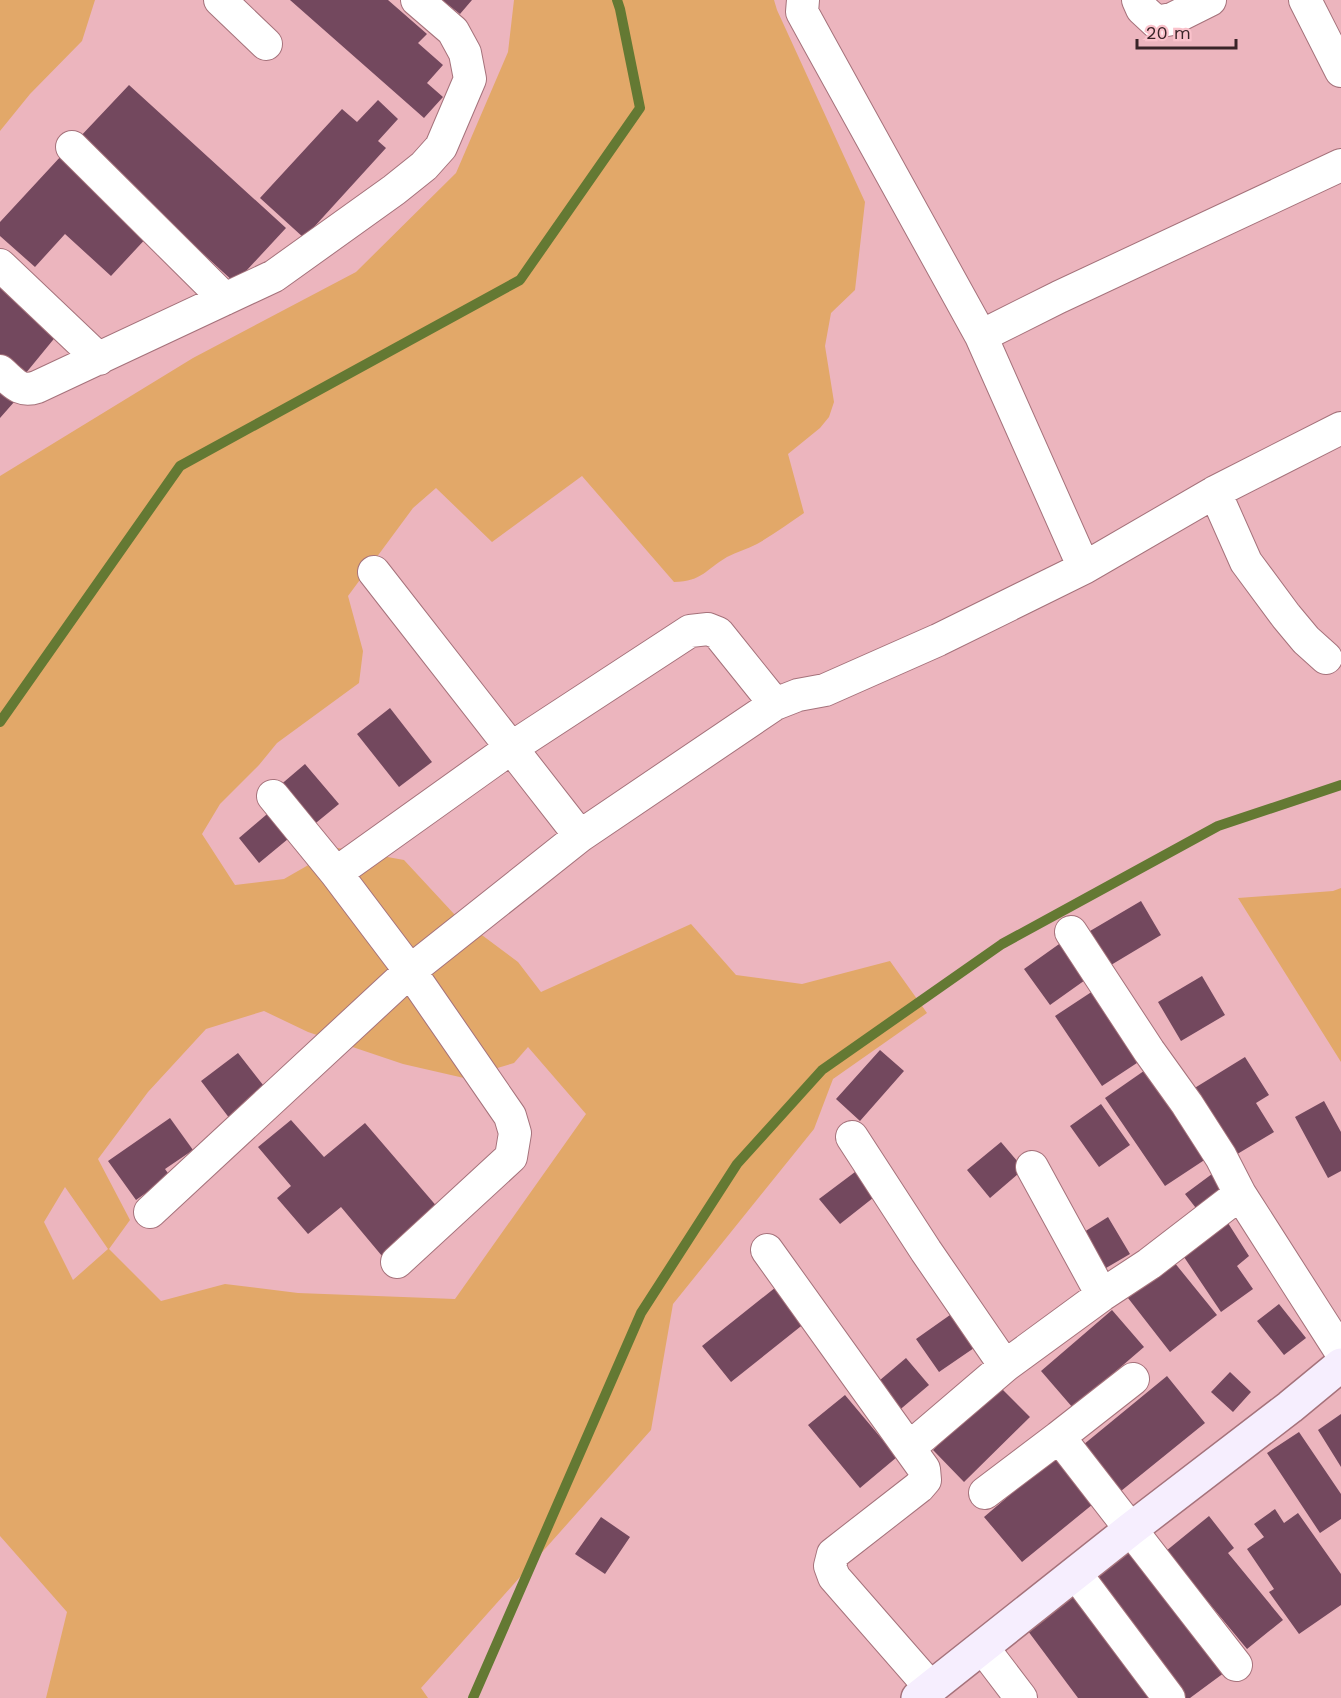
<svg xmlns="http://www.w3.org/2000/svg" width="1341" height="1698" font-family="'Work Sans',sans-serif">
	<rect width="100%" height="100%" fill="#ecb5be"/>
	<path fill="#e2a869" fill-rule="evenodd" d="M0,0H95L82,41L30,94L0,131Z
		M514,0H774L777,10L865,202L855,290L831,313L825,346L834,402L829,417L820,428L788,454L804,513C789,523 773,535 757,544C747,549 737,552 727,557C705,570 703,581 674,582L582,476L492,542L436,488L413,508L348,596L363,651L359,683L277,743L259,765L220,804L202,834L235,885L284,879L338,848L404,860L455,915L518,962L541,992L691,924L736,975L802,984L890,961L927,1013L833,1079L814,1129L673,1304L651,1430L421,1688L428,1698H46L67,1612L0,1536V476L193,358L356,272L456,173L508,52ZM264,1011L308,1032L403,1064L464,1078L514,1063L528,1047L586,1114L455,1299L298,1293L225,1284L161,1301L109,1249L130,1220L98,1159L148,1092L206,1029ZM65,1187L108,1249L73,1280L44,1222Z
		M1341,888V1062L1238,898L1333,891Z"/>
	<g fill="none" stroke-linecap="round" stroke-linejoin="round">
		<path stroke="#647933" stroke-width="10" d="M0,722L180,466L520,280L640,108L620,9L617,0
			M473,1698L641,1313L737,1164L822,1070L1002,944L1218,826L1341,785"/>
	</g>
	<path fill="#73485e" d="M290,0H388L427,34L418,43L443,65L427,83L443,97L424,118Z
		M442,0H472L460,14Z
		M129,85L286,228L235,283L78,139Z
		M378,100L398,119L378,141L386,148L304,238L260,198L342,109L357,122Z
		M62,155L150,234L111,276L65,234L35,267L0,236V222Z
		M0,276L62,329L21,379L0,361Z
		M0,375L22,393L0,418Z
		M390,708L432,762L399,787L357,734Z
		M305,764L339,804L311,827L278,787Z
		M273,809L294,834L259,863L239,838Z
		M1141,901L1161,935L1111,965L1090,931Z
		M1062,942L1088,978L1050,1005L1024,969Z
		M1202,976L1225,1015L1181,1041L1158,1002Z
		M1096,989L1143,1059L1102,1086L1055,1016Z
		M880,1050L904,1071L860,1121L836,1099Z
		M238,1053L267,1090L230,1119L201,1081Z
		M1245,1057L1269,1095L1256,1103L1274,1132L1234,1156L1193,1089Z
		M1151,1066L1212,1155L1165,1186L1105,1098Z
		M1324,1101L1341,1132V1171L1328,1178L1295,1117Z
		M1101,1104L1130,1145L1099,1167L1070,1126Z
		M170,1118L193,1150L165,1169L170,1176L136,1200L108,1161Z
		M291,1120L324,1157L365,1123L439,1209L382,1256L341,1207L308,1234L277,1198L291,1186L258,1147Z
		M1001,1142L1024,1169L990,1198L967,1170Z
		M859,1169L878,1194L840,1224L819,1199Z
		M1216,1171L1230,1189L1199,1212L1185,1194Z
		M1108,1217L1130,1254L1106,1268L1084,1232Z
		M1228,1223L1249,1256L1237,1266L1253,1289L1221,1312L1182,1254Z
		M1174,1262L1217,1315L1170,1352L1128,1298Z
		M781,1283L810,1319L731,1382L702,1346Z
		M1279,1304L1306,1338L1284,1355L1257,1321Z
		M1112,1310L1144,1347L1073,1408L1041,1371Z
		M950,1315L974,1348L939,1372L916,1339Z
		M906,1358L929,1385L896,1413L873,1386Z
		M1230,1372L1251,1392L1233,1412L1211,1392Z
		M1167,1376L1205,1423L1121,1491L1083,1445Z
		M999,1386L1030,1417L964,1482L933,1450Z
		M845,1395L897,1457L860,1488L808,1425Z
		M1341,1414V1467L1318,1430Z
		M1299,1432L1341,1494V1519L1320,1533L1267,1453Z
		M1059,1453L1098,1500L1022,1562L984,1517Z
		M1275,1509L1284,1523L1298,1513L1341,1574V1605L1299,1634L1269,1592L1274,1589L1247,1549L1264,1537L1254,1524Z
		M1209,1516L1234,1548L1228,1553L1283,1620L1247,1649L1166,1551Z
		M601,1517L630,1537L605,1574L575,1554Z
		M1140,1543L1232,1667L1190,1698H1176L1089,1580Z
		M1079,1588L1163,1698H1078L1025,1627Z"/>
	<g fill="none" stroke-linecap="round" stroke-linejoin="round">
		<defs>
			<path id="street" d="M220,0L266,44
				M803,0L802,12L819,43L981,336L1084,568
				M1138,0L1142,9L1156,22L1172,19L1210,0
				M1305,0L1341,71
				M72,147L225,299
				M0,265L99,359
				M981,336L1059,297L1341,165
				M0,371C13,382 19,393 37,387L274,276L394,190L424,166L441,147L470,79L465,53L453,31L417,0
				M1215,492L1246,562L1286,616L1306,640L1326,658
				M374,572L580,836
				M273,796L336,873L410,971L510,1116L515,1133L511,1157L397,1262
				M336,873L511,748L690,631L708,629L718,633L775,704
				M1071,932L1149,1051L1187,1104L1221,1157L1240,1194L1341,1352
				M852,1137L926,1251L1005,1366
				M1032,1167L1102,1295
				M150,1212L410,971L580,836L775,704L798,695L825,690L938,640L1084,568L1215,492L1341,428
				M767,1250L924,1469L925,1480L919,1487L833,1554L830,1566L834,1577L931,1688
				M1059,1437L1133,1379
				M909,1448L1005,1366L1102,1295L1149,1264L1240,1194
				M985,1493L1059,1437L1236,1665
				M1076,1574L1169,1698
				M983,1648L1021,1698"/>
			<path id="secondary" d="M918,1698L1131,1529L1290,1407L1341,1365"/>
		</defs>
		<use href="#street" stroke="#a5727b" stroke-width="34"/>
		<use href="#secondary" stroke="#a5727b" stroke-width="36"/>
		<use href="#street" stroke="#fff" stroke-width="32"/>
		<use href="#secondary" stroke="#f6eefe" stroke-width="33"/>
	</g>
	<path d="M1137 39v9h99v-9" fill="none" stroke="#392428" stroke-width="3"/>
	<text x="1146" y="39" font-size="18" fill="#392428" stroke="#fac2cb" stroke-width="4.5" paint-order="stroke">20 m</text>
</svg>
